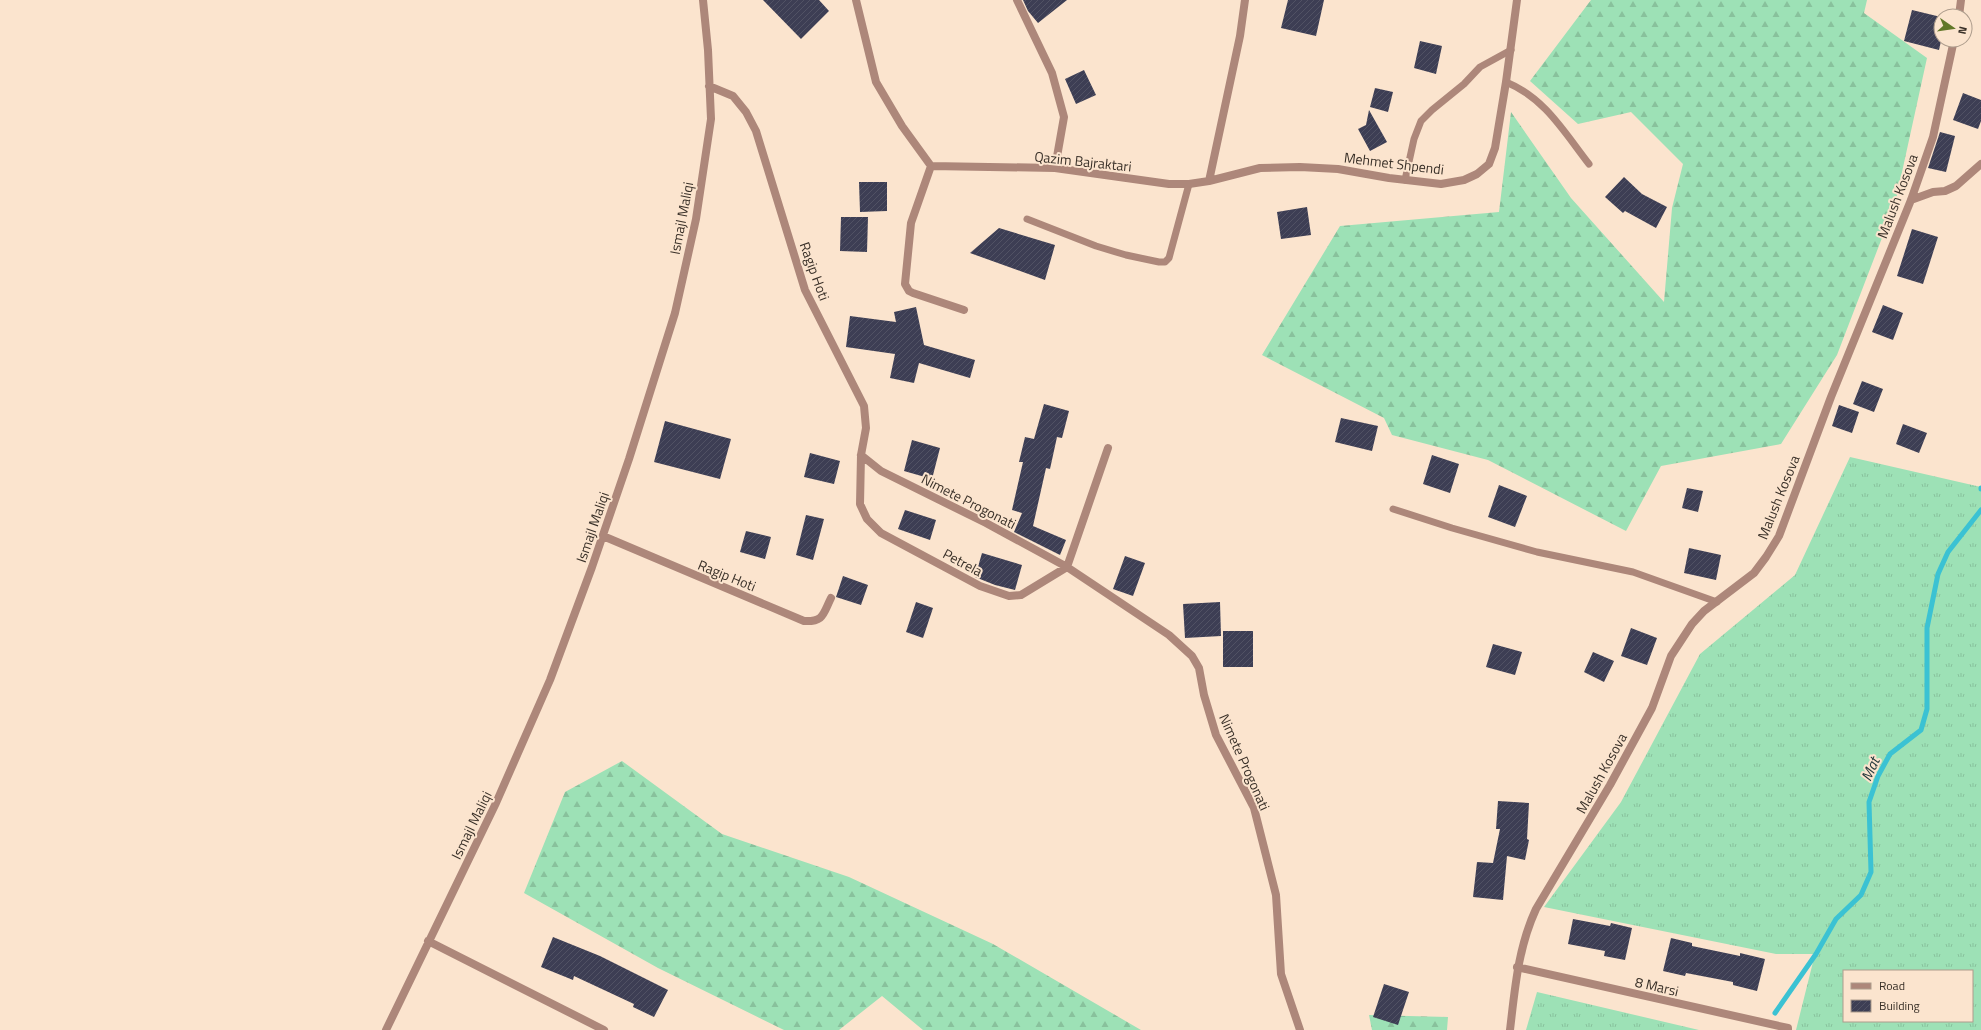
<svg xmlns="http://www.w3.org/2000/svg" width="1981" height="1030" font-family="'Titillium Web',sans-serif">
	<defs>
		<pattern id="grass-tufts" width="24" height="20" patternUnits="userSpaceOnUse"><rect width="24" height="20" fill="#9de1b6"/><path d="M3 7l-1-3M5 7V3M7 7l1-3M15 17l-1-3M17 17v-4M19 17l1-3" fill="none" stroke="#88c19c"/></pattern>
		<pattern id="forest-firs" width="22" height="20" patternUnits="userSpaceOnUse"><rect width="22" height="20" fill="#9de1b6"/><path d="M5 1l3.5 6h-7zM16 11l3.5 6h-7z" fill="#88c19c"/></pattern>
		<pattern id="building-hatch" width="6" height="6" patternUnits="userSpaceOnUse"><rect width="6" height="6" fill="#3d3e54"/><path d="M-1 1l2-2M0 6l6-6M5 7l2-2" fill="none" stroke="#515264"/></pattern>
	</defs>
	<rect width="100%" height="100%" fill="#fbe4ce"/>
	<path fill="url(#grass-tufts)" fill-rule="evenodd" d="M1850,457L1981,487V1030H1796L1815,954H1776L1544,907L1621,802L1700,654L1795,575ZM1844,971H1972V1021H1844Z
		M1537,992L1699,1030H1526Z"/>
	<path fill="url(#forest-firs)" d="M1591,0H1867L1864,13L1927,58L1895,204L1837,355L1781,444L1661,466L1626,531L1488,460L1392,435L1384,418L1262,355L1340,226L1499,212L1511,112L1571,198L1664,302L1672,208L1683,164L1631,112L1578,124L1530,81Z
		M622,761L722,834L849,877L993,944L1141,1030H923L882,996L839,1030H784L658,968L524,893L565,792Z
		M1369,1015L1448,1017L1447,1030H1372Z"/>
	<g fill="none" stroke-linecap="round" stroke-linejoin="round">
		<path stroke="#3bc2d3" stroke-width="5" d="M1981,488V489
			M1775,1013L1816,954L1836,919L1861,895L1871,872L1869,802L1878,776L1890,754L1921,730L1927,709V628L1938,574L1948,552L1981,510"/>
	</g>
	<path fill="url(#building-hatch)" d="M763,0H819L829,11L801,39Z
		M1023,0H1067L1038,23L1028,11Z
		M1288,0H1324L1316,36L1281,28Z
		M1912,10L1941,17V41L1939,50L1904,41Z
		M1420,41L1442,46L1436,74L1414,68Z
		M1084,70L1096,95L1076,104L1065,79Z
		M1375,88L1393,92L1388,112L1370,107Z
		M1963,93L1981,100V121L1978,129L1953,120Z
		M1369,110L1387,142L1370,151L1358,129L1366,125Z
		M1940,132L1955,136L1946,172L1928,168Z
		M1624,177L1642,194L1667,207L1656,228L1625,211L1623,213L1605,197Z
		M859,182H887V211L860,212Z
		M1307,207L1311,235L1281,239L1277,212Z
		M841,217H868L867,252L840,251Z
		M999,228L1055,245L1045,280L970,253Z
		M1912,229L1938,237L1923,284L1897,276Z
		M1883,305L1903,313L1893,340L1872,332Z
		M916,307L924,345L975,360L970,378L919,363L914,383L890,378L895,354L846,347L850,316L896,322L894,312Z
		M1862,381L1883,389L1874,412L1853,404Z
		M1044,404L1069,411L1062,438L1057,437L1050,469L1046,468L1033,526L1066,540L1060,555L1014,532L1022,513L1012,510L1023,462H1019L1025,437L1034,439Z
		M1839,405L1859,412L1852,433L1832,426Z
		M1341,418L1378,426L1372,451L1335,442Z
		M665,421L731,439L720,479L654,462Z
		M1903,424L1927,433L1919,453L1896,444Z
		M912,440L940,448L932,479L904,471Z
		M810,453L840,461L834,484L804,477Z
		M1432,455L1459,464L1450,493L1423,484Z
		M1499,485L1527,496L1515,527L1488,517Z
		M1687,488L1703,491L1698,512L1682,508Z
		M905,510L936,520L930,540L898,529Z
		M806,515L824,519L813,560L796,555Z
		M746,531L771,537L765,559L740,552Z
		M1689,548L1721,555L1716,580L1684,573Z
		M982,553L1022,565L1015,590L995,585L975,577Z
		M1125,556L1145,563L1133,596L1113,589Z
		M843,576L868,585L861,605L836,597Z
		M916,602L933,608L923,638L906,632Z
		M1220,602L1221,636L1185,638L1183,604Z
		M1631,628L1657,638L1647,665L1621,656Z
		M1223,631H1253V667H1223Z
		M1493,644L1522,652L1515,675L1486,667Z
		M1593,652L1614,661L1604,682L1584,672Z
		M1498,801L1529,803L1527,839L1529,840L1525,860L1507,856L1503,900L1473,897L1477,862L1493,863L1500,829H1496Z
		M1573,919L1610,926L1611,923L1632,928L1625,960L1604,956L1605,951L1568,944Z
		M553,937L600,956L668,990L654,1017L633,1007L634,1004L574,976L573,980L541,967Z
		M1671,938L1692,943V946L1740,956V953L1765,959L1757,991L1733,985V982L1686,973L1685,976L1663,971Z
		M1384,984L1409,992L1398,1025L1373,1017Z"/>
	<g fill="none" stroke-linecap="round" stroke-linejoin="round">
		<path stroke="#ad877a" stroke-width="7" d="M1506,82C1545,98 1564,132 1589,164
			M1405,180L1414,139L1421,121L1432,110L1464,84L1480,67L1511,50
			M1027,219L1096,246L1126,255L1159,262H1165L1169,258L1189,184
			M1393,509L1452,528L1537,552L1633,572L1717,602"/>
		<path stroke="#ad877a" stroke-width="8" d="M856,0L876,82L902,126L931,166L1055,168L1169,184H1189L1209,181L1240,36L1245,0
			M1017,0L1052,73L1064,117L1055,168
			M1959,16L1961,0
			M709,86L733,96L746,112L756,131L805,290L864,406L866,428L861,455L860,504L867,519L881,533L980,586L1009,596L1021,595L1067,567L1108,448
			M931,166L911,223L905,284L909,291L913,293L964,310
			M1209,181L1260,168L1300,167L1338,169L1389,178L1441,184L1464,180L1477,174L1489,164L1495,148L1506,82L1517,0
			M1911,200L1933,192L1945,191L1956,186L1981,164
			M861,455L881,471L986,523L1067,567L1169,635L1192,656L1199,668L1204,695L1216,735L1254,808L1276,895L1281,974L1300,1030
			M603,536L804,621C824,622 823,614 831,598
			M428,941L604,1030
			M1517,967L1788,1028V1030
			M386,1030L496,803L550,680L592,567L629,459L675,313L696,219L711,119L708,50L703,0
			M1510,1030C1515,988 1518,948 1536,909L1610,785L1652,708L1671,656L1692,624L1704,611L1754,573L1766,557L1779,536L1831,397L1911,200L1933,137L1954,40"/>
	</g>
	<g text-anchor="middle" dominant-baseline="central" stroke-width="4" stroke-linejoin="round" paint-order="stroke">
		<g font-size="14" fill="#393028" stroke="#fbe4ce">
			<text transform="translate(1083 161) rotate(6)">Qazim Bajraktari</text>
			<text transform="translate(1394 163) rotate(7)">Mehmet Shpendi</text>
			<text transform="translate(1897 196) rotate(-69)">Malush Kosova</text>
			<text transform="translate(681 218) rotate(-79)">Ismajl Maliqi</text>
			<text transform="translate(815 271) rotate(70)">Ragip Hoti</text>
			<text transform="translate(1778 497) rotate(-68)">Malush Kosova</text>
			<text transform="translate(969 501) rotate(27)">Nimete Progonati</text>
			<text transform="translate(592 527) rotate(-71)">Ismajl Maliqi</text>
			<text transform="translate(963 562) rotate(28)">Petrela</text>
			<text transform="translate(727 575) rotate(22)">Ragip Hoti</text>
			<text transform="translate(1245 762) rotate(66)">Nimete Progonati</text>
			<text transform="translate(1601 773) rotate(-61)">Malush Kosova</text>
			<text transform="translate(471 825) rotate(-64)">Ismajl Maliqi</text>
			<text transform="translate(1657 986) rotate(13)">8 Marsi</text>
		</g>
		<g font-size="15" font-style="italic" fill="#21383b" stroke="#fbe4ce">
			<text transform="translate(1870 769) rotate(-66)">Mat</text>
		</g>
	</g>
	<rect x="1843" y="970" width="130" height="52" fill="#fbe4ce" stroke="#ad9c8c"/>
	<rect x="1851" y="983" width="20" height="6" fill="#ad877a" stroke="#ad9c8c"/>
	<text x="1879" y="990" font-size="12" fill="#393028">Road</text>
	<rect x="1851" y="1000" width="20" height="12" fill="url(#building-hatch)" stroke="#ad9c8c"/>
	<text x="1879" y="1010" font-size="12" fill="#393028">Building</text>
	<g transform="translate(1953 28) rotate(103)"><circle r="19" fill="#fbe4ce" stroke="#ad9c8c"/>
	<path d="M0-3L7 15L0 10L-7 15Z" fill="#617728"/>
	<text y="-6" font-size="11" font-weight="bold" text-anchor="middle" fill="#393028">N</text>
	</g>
</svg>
